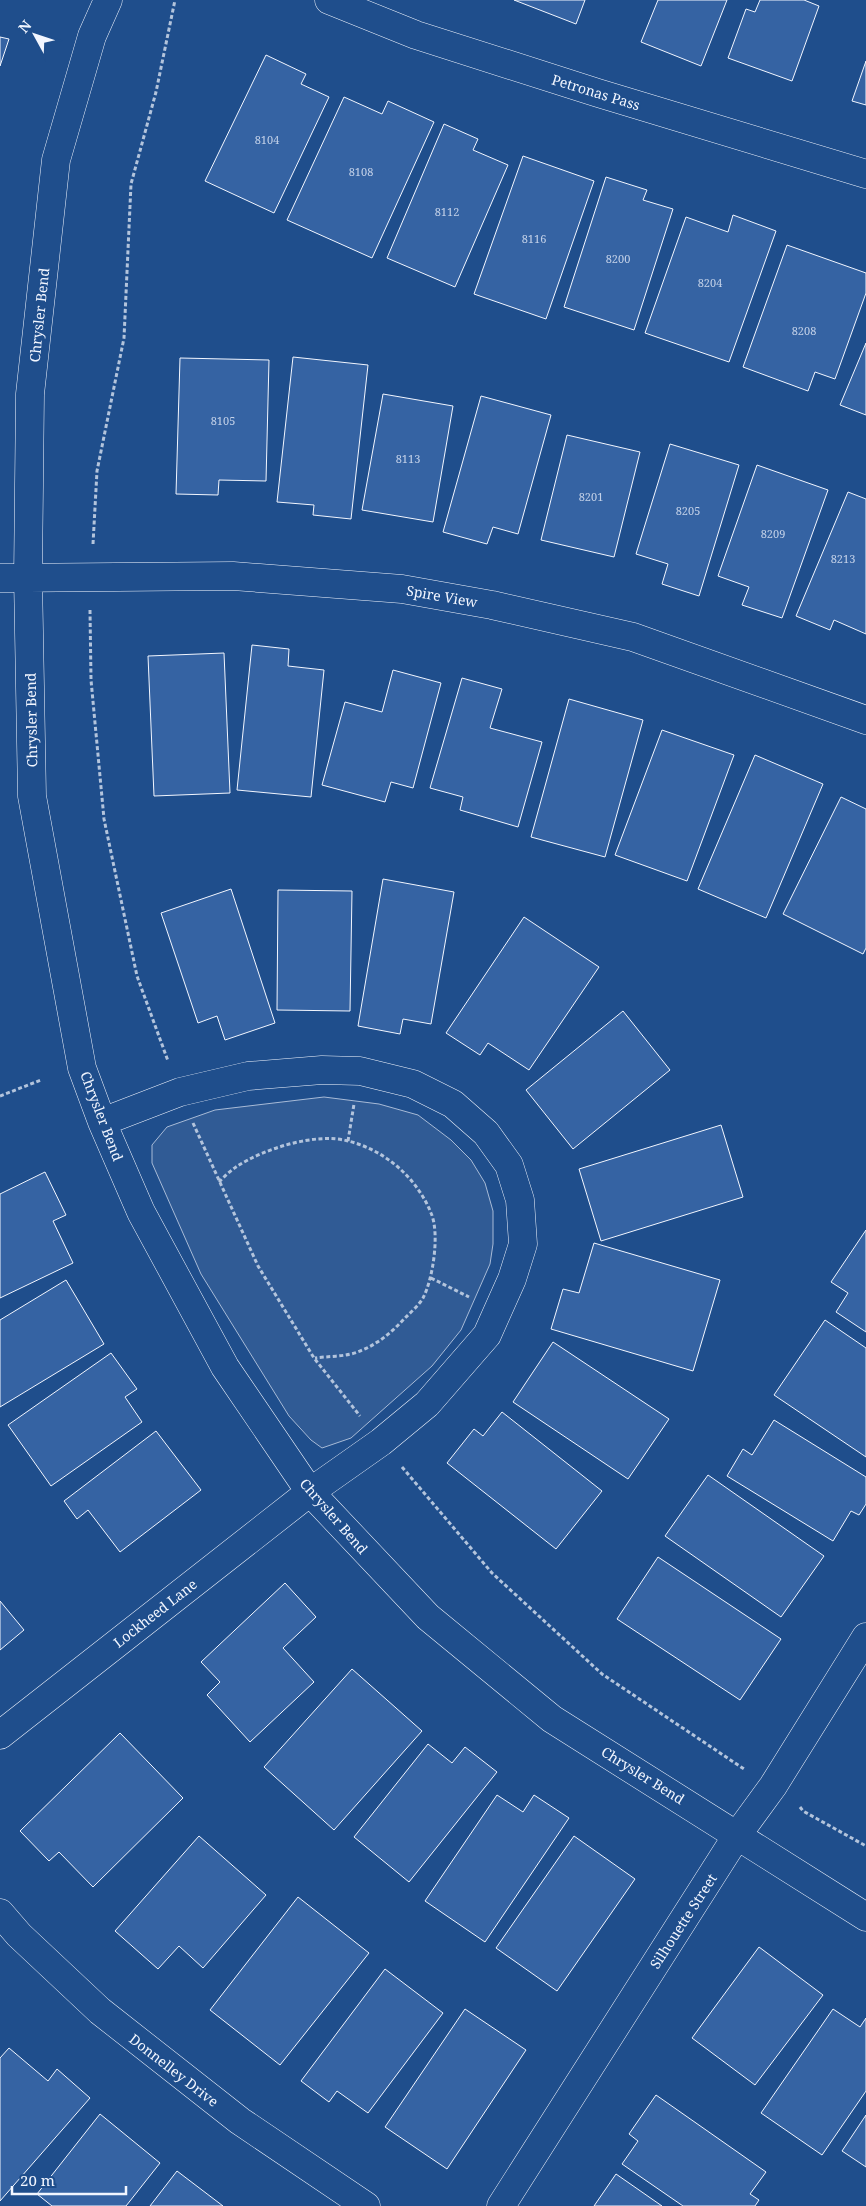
<svg xmlns="http://www.w3.org/2000/svg" width="866" height="2206" font-family="'Noto Serif',serif">
	<rect width="100%" height="100%" fill="#1f4e8c"/>
	<path fill="#305b95" stroke="#a8bbd7" d="M324,1097L379,1104L418,1115L451,1140L471,1160L485,1183L493,1211V1244L490,1264L461,1330L432,1366L351,1438L322,1448L311,1440L289,1416L201,1274L152,1163V1145L167,1127L215,1110Z"/>
	<path fill="#3563a3" stroke="#f2f6ff" d="M514,0H585L576,24Z
		M658,0H727L701,66L641,42Z
		M760,0H804L819,6L792,81L728,58L746,9L755,12Z
		M0,37L9,39L0,66Z
		M266,55L306,74L301,84L329,97L274,213L205,181Z
		M866,61V105L852,101Z
		M344,97L382,114L388,101L434,122L372,258L287,220Z
		M444,124L478,139L473,150L508,165L455,287L387,258Z
		M523,156L594,181L546,319L474,294Z
		M606,177L647,190L643,200L673,209L634,330L564,307Z
		M733,215L776,231L729,362L645,333L686,217L728,232Z
		M787,245L866,273V293L835,379L815,372L808,391L743,367Z
		M866,343V415L840,405Z
		M293,357L368,365L351,519L313,515L314,505L277,502Z
		M180,358L269,360L266,481L219,480L218,495L176,494Z
		M383,394L453,406L433,522L362,510Z
		M481,396L551,415L518,534L493,527L487,544L443,532Z
		M567,435L640,452L614,557L541,540Z
		M670,444L739,465L699,596L662,584L668,564L636,554Z
		M757,465L828,490L782,618L742,605L749,587L718,576Z
		M848,492L866,499V634L834,620L830,630L796,616Z
		M252,645L289,649L288,666L324,670L311,797L237,790Z
		M224,653L230,793L154,796L148,656Z
		M393,670L441,683L413,788L391,782L385,802L322,785L345,702L382,712Z
		M462,678L502,689L490,728L542,742L518,827L460,810L463,797L430,788Z
		M569,699L643,720L605,857L531,837Z
		M662,730L734,755L687,881L615,855Z
		M755,755L823,784L766,918L698,889Z
		M841,797L866,809V948L863,954L783,914Z
		M383,879L454,892L431,1024L403,1019L400,1034L358,1026Z
		M231,889L275,1023L225,1040L217,1016L198,1023L161,913Z
		M278,890L352,891L350,1011L277,1010Z
		M524,917L599,967L529,1070L488,1043L480,1055L446,1033Z
		M623,1011L670,1070L573,1149L526,1090Z
		M721,1125L743,1197L601,1241L579,1169Z
		M45,1172L66,1215L53,1221L73,1263L0,1298V1194Z
		M866,1230V1332L836,1312L848,1293L831,1282Z
		M594,1243L720,1280L693,1371L551,1329L563,1289L579,1293Z
		M66,1280L104,1344L0,1407V1320Z
		M825,1320L866,1348V1457L774,1395Z
		M553,1342L669,1419L628,1479L513,1402Z
		M111,1353L137,1389L125,1397L142,1422L51,1486L8,1425Z
		M502,1412L602,1491L556,1549L447,1463L474,1429L483,1436Z
		M774,1420L866,1477V1504L859,1515L851,1511L833,1541L727,1476L743,1449L752,1455Z
		M156,1431L201,1490L120,1552L88,1510L77,1519L64,1501Z
		M708,1475L824,1556L781,1617L665,1536Z
		M658,1557L781,1639L740,1700L617,1619Z
		M285,1583L316,1617L283,1648L314,1682L250,1742L207,1695L220,1682L201,1662Z
		M0,1601L24,1630L0,1650Z
		M352,1669L422,1731L334,1830L264,1767Z
		M120,1733L183,1798L93,1887L59,1852L49,1861L20,1831Z
		M428,1744L452,1763L465,1747L497,1772L409,1882L354,1837Z
		M497,1795L523,1812L534,1795L569,1818L485,1942L425,1901Z
		M199,1836L266,1895L203,1968L179,1946L158,1969L115,1931Z
		M574,1836L635,1879L557,1991L496,1948Z
		M298,1897L369,1953L280,2065L210,2010Z
		M759,1947L823,1995L755,2085L692,2038Z
		M385,1969L443,2013L368,2113L337,2091L329,2102L301,2081Z
		M465,2009L526,2050L447,2169L385,2127Z
		M833,2009L860,2027L866,2018V2091L822,2155L761,2113Z
		M9,2048L48,2081L57,2069L90,2098L0,2201V2058Z
		M656,2095L766,2172L750,2194L759,2200L755,2206H683L622,2164L638,2141L629,2134Z
		M100,2114L160,2163L126,2206H52L37,2194Z
		M866,2115V2167L842,2151Z
		M177,2171L223,2206H150Z
		M616,2174L662,2206H594Z"/>
	<g fill="none" stroke-linecap="round" stroke-linejoin="round">
		<defs>
			<path id="minor" d="M108,0L92,36L56,160L30,394L28,577L32,796L82,1068L102,1122L141,1212L225,1367L310,1492L428,1617L552,1719L866,1917
				M329,0L416,35L598,93L866,174
				M0,578L233,576L402,589L492,605L633,637L866,720
				M0,1735L310,1492L381,1442L427,1404L487,1335L512,1279L523,1244L520,1200L509,1165L486,1133L453,1104L413,1084L360,1071L322,1070L248,1076L180,1092L102,1122
				M0,1913L19,1935L100,2011L240,2121L366,2206
				M501,2206L738,1834L773,1786L866,1637"/>
		</defs>
		<use href="#minor" stroke="#f2f6ff" stroke-width="29"/>
		<path stroke="#b3c4dc" stroke-width="3" stroke-dasharray="4 2.5" stroke-linecap="butt" d="M93,544L97,471L124,338L131,184L156,92L175,0
			M90,610L91,680L104,819L137,976L168,1061
			M0,1096L41,1080
			M193,1123L258,1266L314,1358L360,1416
			M348,1141L354,1104
			M219,1182C224,1177 230,1171 236,1167C263,1149 316,1132 348,1141C385,1150 417,1178 431,1213C440,1233 433,1279 423,1298C419,1305 411,1312 405,1318C392,1332 378,1344 360,1351C347,1357 329,1356 315,1358
			M431,1278L469,1297
			M402,1467L492,1573L602,1674L744,1769
			M800,1807L803,1811L866,1846"/>
		<use href="#minor" stroke="#1f4e8c" stroke-width="28"/>
	</g>
	<g text-anchor="middle" dominant-baseline="central" stroke-width="4" stroke-linejoin="round" paint-order="stroke">
		<g font-size="11" fill="#c3d1e8">
			<text x="267" y="139">8104</text>
			<text x="361" y="171">8108</text>
			<text x="447" y="211">8112</text>
			<text x="534" y="238">8116</text>
			<text x="618" y="258">8200</text>
			<text x="710" y="282">8204</text>
			<text x="804" y="330">8208</text>
			<text x="223" y="420">8105</text>
			<text x="408" y="458">8113</text>
			<text x="591" y="496">8201</text>
			<text x="688" y="510">8205</text>
			<text x="773" y="533">8209</text>
			<text x="843" y="558">8213</text>
		</g>
		<g font-size="14" fill="#f2f6ff" stroke="#1f4e8c">
			<text transform="translate(596 92) rotate(17)">Petronas Pass</text>
			<text transform="translate(39 315) rotate(-84)">Chrysler Bend</text>
			<text transform="translate(442 596) rotate(10)">Spire View</text>
			<text transform="translate(31 720) rotate(-91)">Chrysler Bend</text>
			<text transform="translate(102 1116) rotate(69)">Chrysler Bend</text>
			<text transform="translate(334 1516) rotate(49)">Chrysler Bend</text>
			<text transform="translate(155 1613) rotate(-38)">Lockheed Lane</text>
			<text transform="translate(643 1775) rotate(32)">Chrysler Bend</text>
			<text transform="translate(683 1921) rotate(-57)">Silhouette Street</text>
			<text transform="translate(174 2070) rotate(38)">Donnelley Drive</text>
		</g>
	</g>
	<g transform="translate(35 35) rotate(310)" stroke="#1f4e8c" stroke-width="4" paint-order="stroke">
	<path d="M0-4L9 19L0 12L-9 19Z" fill="#f2f6ff"/>
	<text y="-8" font-size="14" font-weight="bold" text-anchor="middle" fill="#f2f6ff">N</text>
	</g>
	<path d="M12 2186v8h114v-8" fill="none" stroke="#f2f6ff" stroke-width="2.5"/>
	<text x="20" y="2186" font-size="15" fill="#f2f6ff" stroke="#1f4e8c" stroke-width="4" paint-order="stroke">20 m</text>
</svg>
